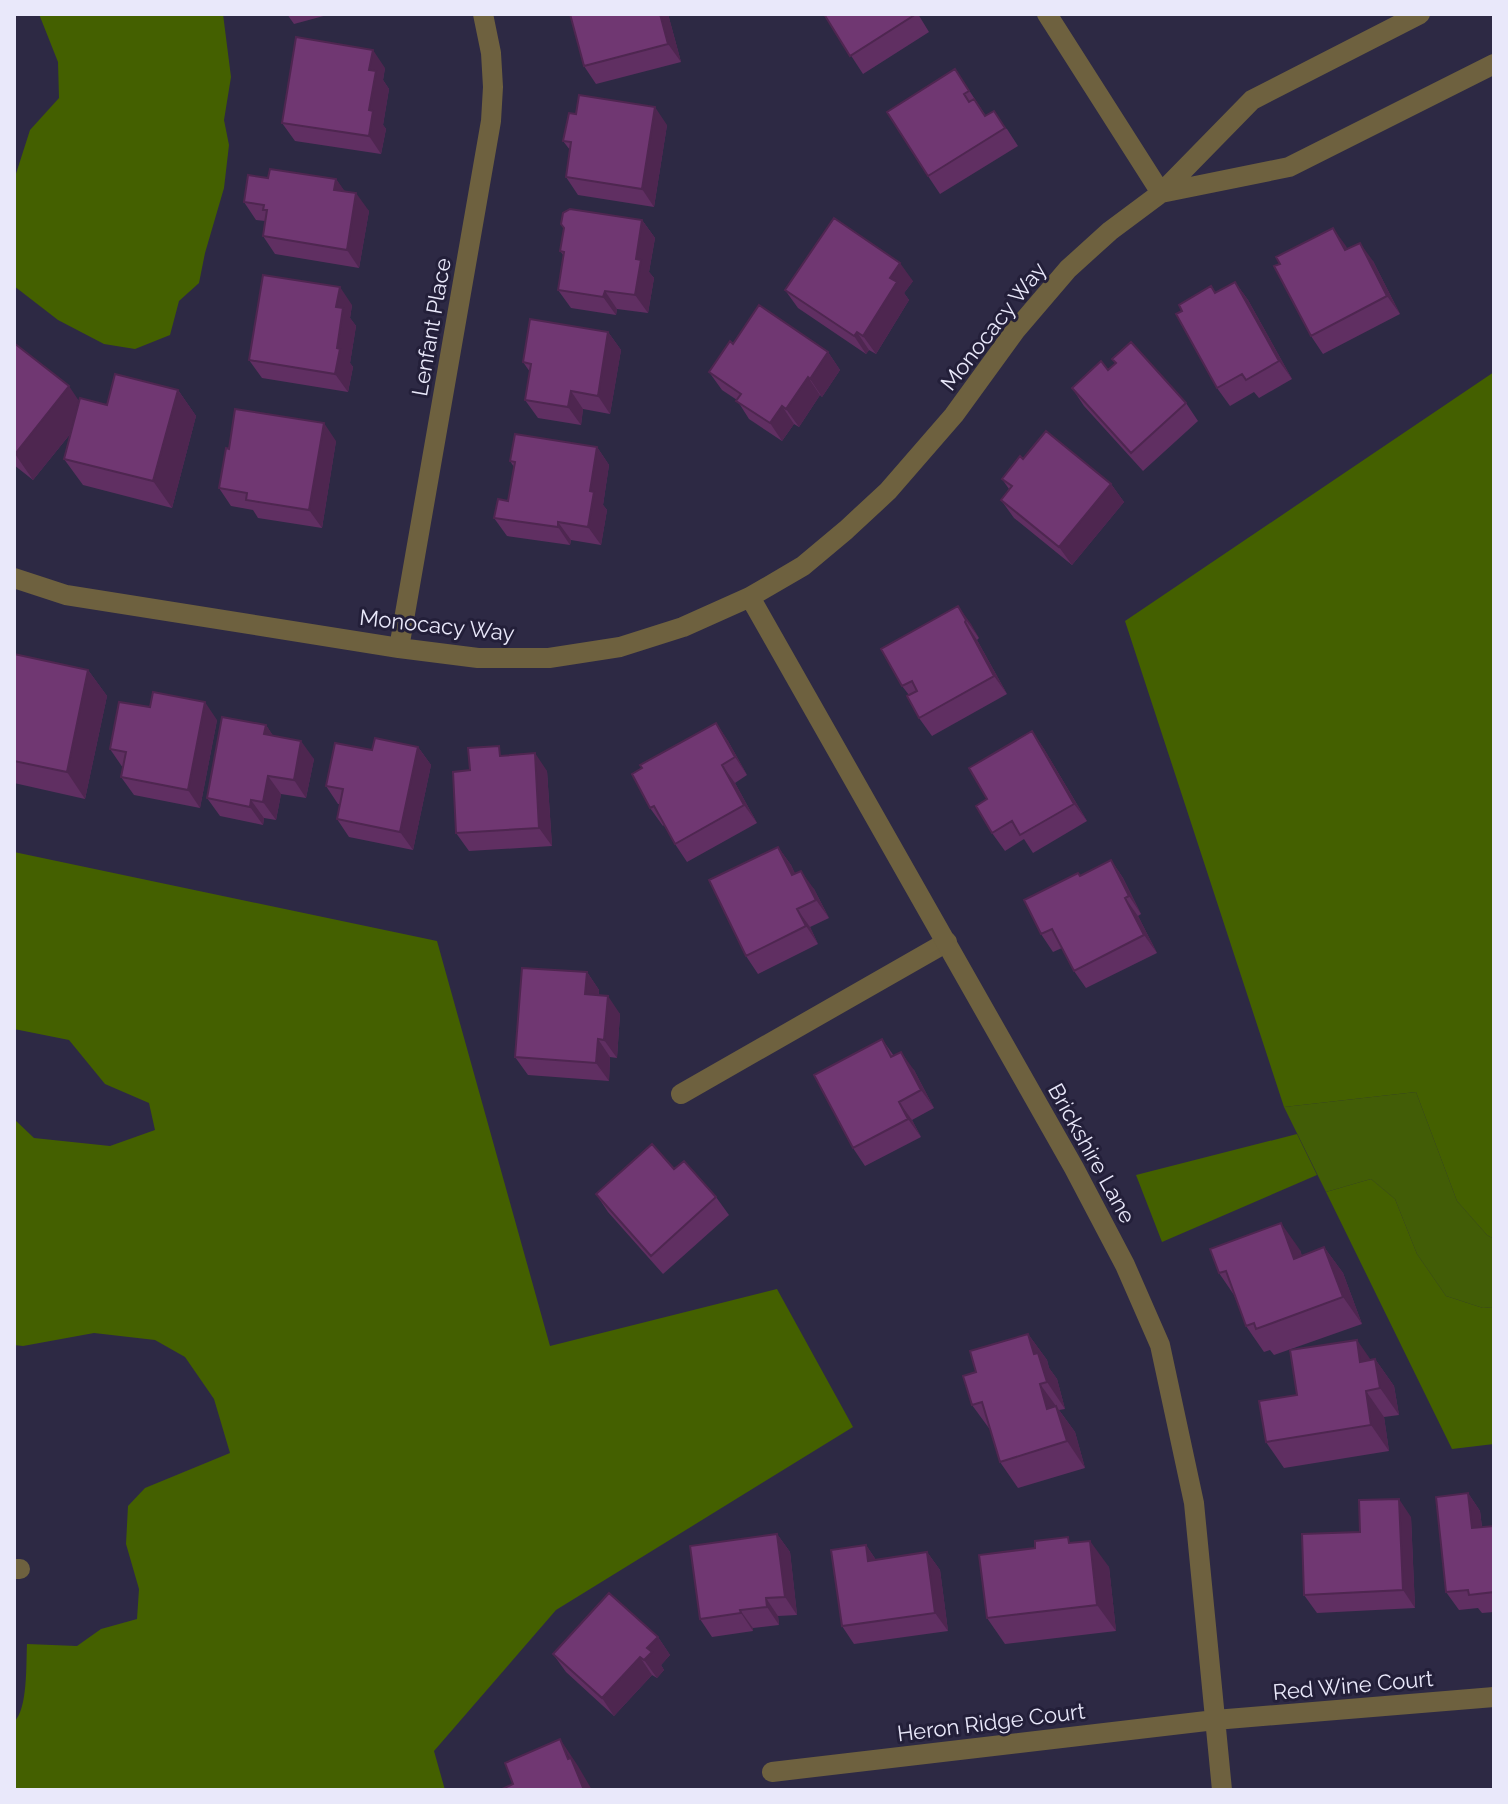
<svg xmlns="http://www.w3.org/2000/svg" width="1508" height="1804" font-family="Raleway,sans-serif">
	<rect width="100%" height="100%" fill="#2d2944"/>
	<path fill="#425d06" d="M1416,1092L1457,1201L1487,1235L1494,1239V1307L1483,1308L1446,1296L1417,1254L1395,1199L1371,1179L1326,1192L1284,1107Z"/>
	<path fill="#446000" d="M39,14H223L231,77L224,120L229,145L224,188L205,253L199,283L179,301L170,335L135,349L104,344L58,320L14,286V180L30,130L59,98L58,62Z
		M1494,372V1239L1487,1235L1457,1201L1416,1092L1284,1107L1125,621Z
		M14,852L437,941L550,1346L777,1289L853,1427L556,1610L434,1751L445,1790H14V1722C28,1709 26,1664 27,1644L77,1646L101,1629L137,1619L139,1589L126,1544L128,1506L145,1488L230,1453L214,1399L185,1357L155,1340L94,1333L23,1346L14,1345V1119L34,1138L110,1146L155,1130L149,1103L105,1084L69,1040L14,1029Z
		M1297,1134L1317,1175L1162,1242L1136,1175Z
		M1371,1179L1395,1199L1417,1254L1446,1296L1483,1308L1494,1307V1444L1452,1449L1326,1192Z"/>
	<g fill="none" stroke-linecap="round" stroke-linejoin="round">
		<path stroke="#6e613f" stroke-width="20" d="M681,1094L947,942
			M14,1569H20"/>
		<path stroke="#6e613f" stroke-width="20" d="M1047,14L1161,193
			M1161,193L1289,167L1494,64
			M14,578L66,595L399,648L478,658H549L620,647L683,627L750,597L803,566L846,530L888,491L954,415L1015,331L1068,269L1110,231L1161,193L1252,100L1420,14
			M750,597L1074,1168L1125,1265L1160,1345L1194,1503L1222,1790
			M399,648L491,121L493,87L491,53L483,14
			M772,1772L1215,1720L1494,1697"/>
	</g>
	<path fill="#602f62" d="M287,14H331L294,24Z
		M668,14L681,62L596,84L584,66Z
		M824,14H918L929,32L863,74Z
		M385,68L383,80L389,89L383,125L386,129L381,154L295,141L282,123Z
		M955,69L986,116L1007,129L1018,146L940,194L928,176Z
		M667,125L654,207L578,195L566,177L570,150L563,141Z
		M268,178L336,179L344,191L369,211L359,268L275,254L263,236L265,221L256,220L244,202Z
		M642,220L655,238L649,272L654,278L648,313L617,309L616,315L571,308L558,290L564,256L560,251Z
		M1347,249L1373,261L1400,314L1323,354L1311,336Z
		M913,281L904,293L909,300L876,354L869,350L866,354L798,308L785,290Z
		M1235,282L1248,300L1292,379L1259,398L1254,392L1230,406L1217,388L1182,311L1211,286L1215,293Z
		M352,305L350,318L356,326L350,363L353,367L348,392L262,378L249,360Z
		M608,332L621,350L610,414L583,409L581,425L538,418L525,400L530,372L523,362Z
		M14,343L79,401L107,405L178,390L196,416L172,508L83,485L64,459L71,433L33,480L14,465Z
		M733,344L828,352L840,370L822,397L820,395L799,427L794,424L782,441L749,419L737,400L722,390L709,372Z
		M1108,370L1186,403L1198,421L1143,471L1084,406L1072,388Z
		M336,441L322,528L258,518L253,510L231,506L219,488L229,449Z
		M597,447L609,465L603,505L607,510L601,545L571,540L570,545L507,536L494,518L508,501L514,467L510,461Z
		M1023,459L1111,484L1124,502L1072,565L1014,518L1001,500L1009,489L1002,479Z
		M958,606L979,638L977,640L1007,694L932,736L919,718L909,695L902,686Z
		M14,654L88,670L107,696L85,799L14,783Z
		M217,720L200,808L134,795L121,777L123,768L110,749Z
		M716,723L728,741L747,775L735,783L757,823L687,862L675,844L664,825L663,826L650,808Z
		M266,725L273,736L314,759L306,798L281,794L276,820L264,818L263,825L220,816L207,798Z
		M1032,731L1044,749L1087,821L1033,853L1024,839L1005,851L992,833L987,799Z
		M418,747L431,765L413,850L349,837L337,819L340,804H338L326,786Z
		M506,755L547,771L552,846L469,851L456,833L470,770Z
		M778,847L791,865L795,874L814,889L829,918L810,927L818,944L758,974L746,956Z
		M1111,860L1123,878L1141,914L1138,916L1157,953L1086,988L1074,971L1062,948L1053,952L1041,934L1081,876Z
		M587,972L599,990V995L620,1014L617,1058L610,1057L609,1081L528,1075L515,1057Z
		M882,1039L894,1056L914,1070L934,1108L912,1120L921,1137L865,1166L853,1148Z
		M674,1169L716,1197L729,1215L663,1274L608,1212L596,1194Z
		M1324,1247L1343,1273L1362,1324L1274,1355L1270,1350L1264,1352L1246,1326L1234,1295L1219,1273L1300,1250L1302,1256Z
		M1028,1334L1047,1360L1049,1368L1057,1379L1065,1409L1059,1410L1075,1432L1085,1468L1018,1488L1000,1462L991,1431L972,1405L976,1372Z
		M1375,1359L1394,1386L1399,1415L1384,1417L1389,1451L1284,1468L1266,1442L1297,1395L1371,1360Z
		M1468,1493L1480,1511L1482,1527L1494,1526V1612L1482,1613L1478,1608L1459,1610L1446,1592Z
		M1411,1517L1415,1608L1317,1613L1304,1595L1360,1532Z
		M777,1534L790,1552L797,1615L778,1616L779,1625L753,1628V1631L712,1637L700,1619Z
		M1072,1543L1109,1567L1116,1631L1005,1644L987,1618Z
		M866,1545L876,1560L927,1552L940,1570L948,1631L854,1644L842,1626Z
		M658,1637L670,1655L661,1665L664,1670L657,1678L652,1675L614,1716L566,1672L553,1654Z"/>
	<path fill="#4e2650" d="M660,14H668L681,62L668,44Z
		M373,50L385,68L383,80L389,89L383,125L386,129L381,154L369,136V70Z
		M655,107L667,125L654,207L642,189Z
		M336,179L349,197L334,190Z
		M356,193L369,211L359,268L347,250Z
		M642,220L655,238L649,272L654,278L648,313L635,295L636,259Z
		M1333,228L1346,246L1358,268L1345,250Z
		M1360,243L1373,261L1400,314L1387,296Z
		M900,263L913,281L904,293L909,300L876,354L863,336L890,278Z
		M1235,282L1248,300L1292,379L1279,361Z
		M340,287L352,305L350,318L356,326L350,363L353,367L348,392L335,374L337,348L336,307Z
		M605,291L617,309L616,315L603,297Z
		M608,332L621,350L610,414L598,396Z
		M857,332L869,350L866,354L854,336Z
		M828,352L840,370L822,397L810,379Z
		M808,377L820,395L799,427L786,409Z
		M69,386L87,413L33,480L15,454Z
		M178,390L196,416L172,508L153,481Z
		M571,391L583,409L581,425L568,407Z
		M782,406L794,424L782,441L770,423Z
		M324,423L336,441L322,528L309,510Z
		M597,447L609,465L603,505L607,510L601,545L588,527L590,491Z
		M1111,484L1124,502L1072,565L1059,547Z
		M558,522L571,540L570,545L558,527Z
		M958,606L971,624L979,638L966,620Z
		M965,622L977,640L1007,694L994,676Z
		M88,670L107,696L85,799L67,772Z
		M205,702L217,720L200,808L188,790Z
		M716,723L728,741L747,775L735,757Z
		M266,725L278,743L264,734Z
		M1032,731L1044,749L1087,821L1074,804Z
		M301,741L314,759L306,798L294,780Z
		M418,747L431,765L413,850L400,832Z
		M535,753L547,771L552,846L539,828Z
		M722,765L735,783L757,823L744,805Z
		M268,776L281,794L276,820L263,802Z
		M251,800L264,818L263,825L250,807Z
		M778,847L791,865L805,893L792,875Z
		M1111,860L1123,878L1141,914L1129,896Z
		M801,871L814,889L829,918L816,900Z
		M1125,898L1138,916L1157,953L1144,935Z
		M797,909L810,927L818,944L806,926Z
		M587,972L599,990L598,1012L585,994Z
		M608,996L620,1014L617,1058L604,1040Z
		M598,1039L610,1057L609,1081L596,1063Z
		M901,1052L914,1070L934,1108L921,1090Z
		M899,1102L912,1120L921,1137L908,1119Z
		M1281,1223L1300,1250L1312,1285L1294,1259Z
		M1324,1247L1343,1273L1362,1324L1343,1297Z
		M1028,1334L1047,1360L1049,1368L1057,1379L1065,1409L1047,1382L1034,1354Z
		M1357,1340L1375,1366L1360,1362Z
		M1375,1359L1394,1386L1399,1415L1380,1388Z
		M1040,1384L1075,1432L1085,1468L1067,1441L1047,1409Z
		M1366,1391L1384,1417L1389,1451L1371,1425Z
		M1468,1493L1480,1511L1484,1546L1472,1528Z
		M1399,1499L1411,1517L1415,1608L1403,1590Z
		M777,1534L790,1552L797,1615L785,1597Z
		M1090,1541L1109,1567L1116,1631L1097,1605Z
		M866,1545L878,1563L868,1561Z
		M927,1552L940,1570L948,1631L935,1613Z
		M766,1598L778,1616L779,1625L767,1607Z
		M740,1610L753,1628V1631L741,1613Z
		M658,1637L670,1655L661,1665L664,1670L657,1678L644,1660L647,1648Z
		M640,1657L652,1675L614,1716L602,1698Z
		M560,1739L578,1766L592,1790H584Z"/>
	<path fill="#703772" stroke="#4e2650" stroke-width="2" d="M570,14H660L668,44L584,66Z
		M824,14H916L850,56Z
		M296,37L373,50L369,70L376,71L369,110L373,111L369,136L282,123Z
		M955,69L969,91L964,94L969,102L974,99L985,116L994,111L1005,128L928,176L887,112Z
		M579,95L655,107L642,189L566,177L571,142L563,141L569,113L576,114Z
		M270,169L336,179L334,190L356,193L347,250L263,236L267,210H263L264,205L244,202L248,175L268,178Z
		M570,209L642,220L636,259L641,260L635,295L605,291L603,297L558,290L564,252L560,251L564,228L561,224L563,213Z
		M834,218L900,263L890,278L897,282L863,336L857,332L854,336L785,290Z
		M1333,228L1345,250L1360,243L1387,296L1311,336L1274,266L1280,264L1276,257Z
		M263,275L340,287L336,307L343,308L337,348L340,349L335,374L249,360Z
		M1235,282L1279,361L1246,380L1242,374L1217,388L1176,314L1182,311L1179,305L1211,286L1215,293Z
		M759,305L828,352L810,379L808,377L786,409L782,406L770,423L736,401L741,394L709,372L730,341L733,344Z
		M530,319L608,332L598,396L571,391L568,407L525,400L531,364L523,362Z
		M1131,342L1186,403L1131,453L1072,388L1101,361L1108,370L1116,363L1112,359Z
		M14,343L69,386L15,454L14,453Z
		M115,374L178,390L153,481L64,459L80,398L107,405Z
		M235,409L324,423L309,510L246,500L247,493L219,488L226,448L229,449Z
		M1046,431L1111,484L1059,547L1001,500L1012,486L1002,479L1020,456L1023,459Z
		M515,434L597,447L590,491L594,492L588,527L558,522V527L494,518L498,499L508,501L515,462L510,461Z
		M958,606L966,620L965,622L994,676L919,718L907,696L917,691L912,681L902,686L881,649Z
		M14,654L88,670L67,772L14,761Z
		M153,692L205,702L188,790L121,777L126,752L110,749L119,702L150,707Z
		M222,717L266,725L264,734L301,741L294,780L268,776L263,802L251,800L250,807L207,798Z
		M716,723L735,757L722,765L744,805L675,844L654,806L650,808L632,774L642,768L640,765Z
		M1032,731L1074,804L1020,835L1012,821L992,833L976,806L987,799L969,768Z
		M375,738L418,747L400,832L337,819L343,789L326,786L335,743L372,750Z
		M499,746L500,756L535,753L539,828L456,833L453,772L470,770L468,748Z
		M778,847L792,875L801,871L816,900L797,909L806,926L746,956L709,880Z
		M1111,860L1129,896L1125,898L1144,935L1074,971L1052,929L1041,934L1024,900L1078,873L1080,876Z
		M522,968L587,972L585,994L608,996L604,1040L598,1039L596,1063L515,1057Z
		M882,1039L891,1057L901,1052L921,1090L899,1102L908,1119L853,1148L814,1075Z
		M652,1144L674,1169L684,1161L716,1197L651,1256L596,1194Z
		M1281,1223L1294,1259L1324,1247L1343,1297L1256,1329L1254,1323L1246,1326L1226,1271L1219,1273L1210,1249Z
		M1028,1334L1034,1354L1038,1353L1047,1382L1040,1384L1047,1409L1056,1406L1067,1441L1000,1462L982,1402L972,1405L963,1376L976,1372L970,1351Z
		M1357,1340L1360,1362L1375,1359L1380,1388L1366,1391L1371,1425L1266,1442L1259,1401L1297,1395L1290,1350Z
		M1468,1493L1472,1528L1494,1526V1592L1469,1595L1468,1590L1446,1592L1436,1497Z
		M1399,1499L1403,1590L1304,1595L1302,1534L1360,1532L1359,1500Z
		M777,1534L785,1597L766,1598L767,1607L740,1610L741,1613L700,1619L690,1546Z
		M1068,1537L1069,1543L1090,1541L1097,1605L987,1618L979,1555L1035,1548V1541Z
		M866,1545L868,1561L927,1552L935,1613L842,1626L831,1550Z
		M609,1593L658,1637L647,1648L652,1652L644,1660L640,1657L602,1698L553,1654Z
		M560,1739L568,1759L571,1758L584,1790H500L513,1784L505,1763Z"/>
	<g text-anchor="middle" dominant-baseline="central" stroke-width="6" stroke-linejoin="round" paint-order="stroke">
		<g font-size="22" fill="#e9e8fa" stroke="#231f39">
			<text transform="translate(993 326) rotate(-52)">Monocacy Way</text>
			<text transform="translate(431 327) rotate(-80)">Lenfant Place</text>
			<text transform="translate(437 625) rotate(6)">Monocacy Way</text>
			<text transform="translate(1092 1153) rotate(61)">Brickshire Lane</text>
			<text transform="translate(1353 1685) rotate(-5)">Red Wine Court</text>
			<text transform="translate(991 1722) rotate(-7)">Heron Ridge Court</text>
		</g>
	</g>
	<rect width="1508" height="1804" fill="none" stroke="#e9e8fa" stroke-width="32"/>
</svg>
